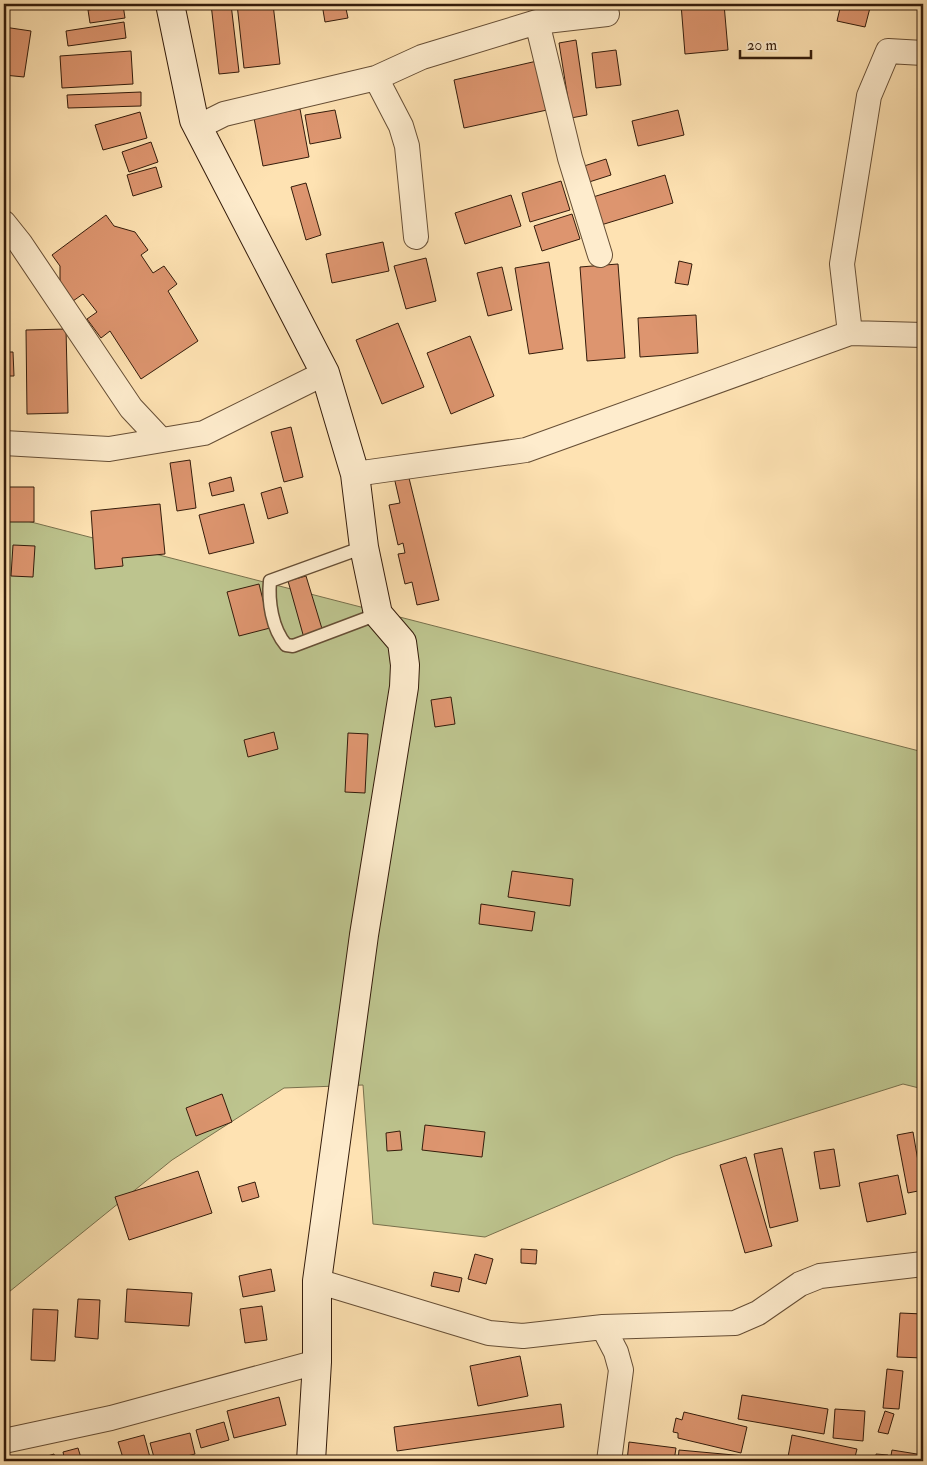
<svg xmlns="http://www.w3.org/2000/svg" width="927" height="1465" font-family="'IM FELL Double Pica',serif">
	<rect width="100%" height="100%" fill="#fee2b2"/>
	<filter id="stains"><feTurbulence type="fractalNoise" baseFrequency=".004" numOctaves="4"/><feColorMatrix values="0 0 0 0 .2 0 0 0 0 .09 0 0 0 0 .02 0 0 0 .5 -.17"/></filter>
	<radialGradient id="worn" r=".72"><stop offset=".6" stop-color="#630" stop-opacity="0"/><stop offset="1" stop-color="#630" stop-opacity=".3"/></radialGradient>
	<path fill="#bdc48e" stroke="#78704c" d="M4,515L923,752V1089L903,1084L675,1156L485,1237L373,1224L363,1085L284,1088L172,1160L4,1296Z"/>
	<path fill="#dd956f" stroke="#341c0b" d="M211,4H231L239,72L219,74Z
		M237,4H273L280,64L244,68Z
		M322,4H345L348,18L325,22Z
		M681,4H724L728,50L685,54Z
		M841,4H871L865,27L837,21Z
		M123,5L125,18L90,23L88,10Z
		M124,22L126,38L68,46L66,31Z
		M4,27L31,31L24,77L4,75Z
		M576,40L587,115L571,118L559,43Z
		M616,50L621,85L596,88L592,53Z
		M131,51L133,84L62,88L60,56Z
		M537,61L547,110L464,128L454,80Z
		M141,92V106L68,108L67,95Z
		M300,109L309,157L263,166L254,118Z
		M335,110L341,138L310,144L305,115Z
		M678,110L684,135L638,146L632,121Z
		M140,112L147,138L103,150L95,125Z
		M151,142L158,162L129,172L122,152Z
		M606,159L611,175L586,183L581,167Z
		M156,167L162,187L133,196L127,175Z
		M665,175L673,203L601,225L593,197Z
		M561,181L570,210L530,222L522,193Z
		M306,183L321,235L306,240L291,187Z
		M511,195L521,226L465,244L455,213Z
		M572,214L580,239L542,251L534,226Z
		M106,215L114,226L135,232L148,250L141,255L153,273L164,266L177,284L168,291L198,341L141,379L110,331L101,338L87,319L97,312L83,294L73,301L60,282V266L52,255Z
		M383,242L389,271L332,283L326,254Z
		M426,258L436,301L406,309L394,266Z
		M679,261L692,264L688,285L675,283Z
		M549,262L563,349L529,354L515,268Z
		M618,264L625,358L587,361L580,267Z
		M502,267L512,310L488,316L477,273Z
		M696,315L698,353L640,357L638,318Z
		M398,323L424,387L382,404L356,340Z
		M66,329L68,413L27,414L26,330Z
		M470,336L494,396L451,414L427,353Z
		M4,352H13L14,376H4Z
		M4,400H7L8,423L4,424Z
		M291,427L303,477L284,482L271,432Z
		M190,460L196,508L177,511L170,463Z
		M408,474L439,600L417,605L412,582L405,584L398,554L405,553L403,543L398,545L389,505L400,503L394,477Z
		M231,477L234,491L212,496L209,483Z
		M4,487H34V522H4Z
		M281,487L288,513L268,519L261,493Z
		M160,504L165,554L122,558L123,566L95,569L91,511Z
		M244,504L254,543L209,554L199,515Z
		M13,545L35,546L33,577L11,576Z
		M306,576L323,632L304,638L288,581Z
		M259,584L270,628L239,636L227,592Z
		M451,697L455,724L435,727L431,700Z
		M274,732L278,749L248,757L244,740Z
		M348,733L368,734L365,793L345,792Z
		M512,871L573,879L570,906L508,897Z
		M481,904L535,912L532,931L479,924Z
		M222,1094L232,1122L196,1136L186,1108Z
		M425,1125L485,1132L482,1157L422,1150Z
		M400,1131L402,1150L387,1151L386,1133Z
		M913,1132L923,1190L908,1193L897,1135Z
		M782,1148L798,1221L770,1228L754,1154Z
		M834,1149L840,1186L820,1189L814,1152Z
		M746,1157L772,1246L745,1253L720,1165Z
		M198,1171L212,1213L129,1240L115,1197Z
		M898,1175L906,1214L867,1222L859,1183Z
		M255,1182L259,1197L242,1202L238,1187Z
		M521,1249L537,1250L536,1264L521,1263Z
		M475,1254L493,1259L486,1284L468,1279Z
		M271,1269L275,1291L243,1297L239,1276Z
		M434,1272L462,1278L459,1292L431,1286Z
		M127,1289L192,1293L189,1326L125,1322Z
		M78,1299L100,1300L98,1339L75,1337Z
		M262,1306L267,1340L245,1343L240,1309Z
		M33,1309L58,1310L55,1361L31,1360Z
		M900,1313L923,1314V1358L897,1357Z
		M520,1356L528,1396L478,1406L470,1366Z
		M887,1369L903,1371L899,1409L883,1408Z
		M742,1395L828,1409L824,1434L738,1419Z
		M279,1397L286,1425L234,1438L227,1411Z
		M561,1404L564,1427L397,1451L394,1427Z
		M835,1409L865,1411L863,1441L833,1438Z
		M885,1411L894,1414L888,1434L878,1432Z
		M684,1412L747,1427L741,1453L678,1438V1433L673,1432L676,1418L682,1420Z
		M224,1422L229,1440L201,1448L196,1430Z
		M190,1433L195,1454L168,1461H155L150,1443Z
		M144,1435L151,1461H124L118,1442Z
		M792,1435L857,1449L854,1461H811L788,1457Z
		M629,1442L676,1448L674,1461H627Z
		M78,1448L82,1461H65L63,1452Z
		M679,1450L745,1456L744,1461H678Z
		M892,1450L923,1455L922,1461H890Z
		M54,1454L56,1461H42L41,1458Z
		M876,1454L888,1455L887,1461H876Z"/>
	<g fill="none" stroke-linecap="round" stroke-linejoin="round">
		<defs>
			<path id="lane" d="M364,547L270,581C268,601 272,629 286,645L293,646L378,614"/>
			<path id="street" d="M537,22L570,158L600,255
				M376,78L401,126L407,146L416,237
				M194,120L206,123L224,114L376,78L422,57L537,22L607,14
				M4,223L20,243L131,408L161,440
				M850,333L842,264L869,96L888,51L923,53
				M4,443L109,449L204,433L325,373
				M355,474L526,450L850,333L923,335
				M317,1281L489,1333L523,1336L603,1327L735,1323L758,1313L800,1284L820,1276L923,1264
				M603,1327L616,1352L621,1370L609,1461
				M4,1441L111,1418L317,1362"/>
			<path id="secondary" d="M170,4L194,120L325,373L355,474L364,547L378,614L402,642L405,665L404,687L364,935L317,1281V1362L311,1461"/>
		</defs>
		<use href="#lane" stroke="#664e35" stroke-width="15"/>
		<use href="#street" stroke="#664e35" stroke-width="26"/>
		<use href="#secondary" stroke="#341c0b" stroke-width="30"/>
		<use href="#lane" stroke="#feeccd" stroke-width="12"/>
		<use href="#street" stroke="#feeccd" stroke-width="24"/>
		<use href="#secondary" stroke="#feeccd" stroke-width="28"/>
	</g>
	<rect width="927" height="1465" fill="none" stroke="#fee2b2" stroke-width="20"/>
	<rect x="5" y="5" width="917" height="1455" fill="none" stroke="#341c0b" stroke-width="2.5"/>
	<rect x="10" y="10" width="907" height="1445" fill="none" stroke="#341c0b"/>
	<path d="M740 50v8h71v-8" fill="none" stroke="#341c0b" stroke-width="2.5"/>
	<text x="747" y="50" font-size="15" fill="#341c0b" stroke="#feeccd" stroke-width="4" paint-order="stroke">20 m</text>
	<rect width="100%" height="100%" filter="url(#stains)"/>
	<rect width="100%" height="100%" fill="url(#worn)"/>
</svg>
